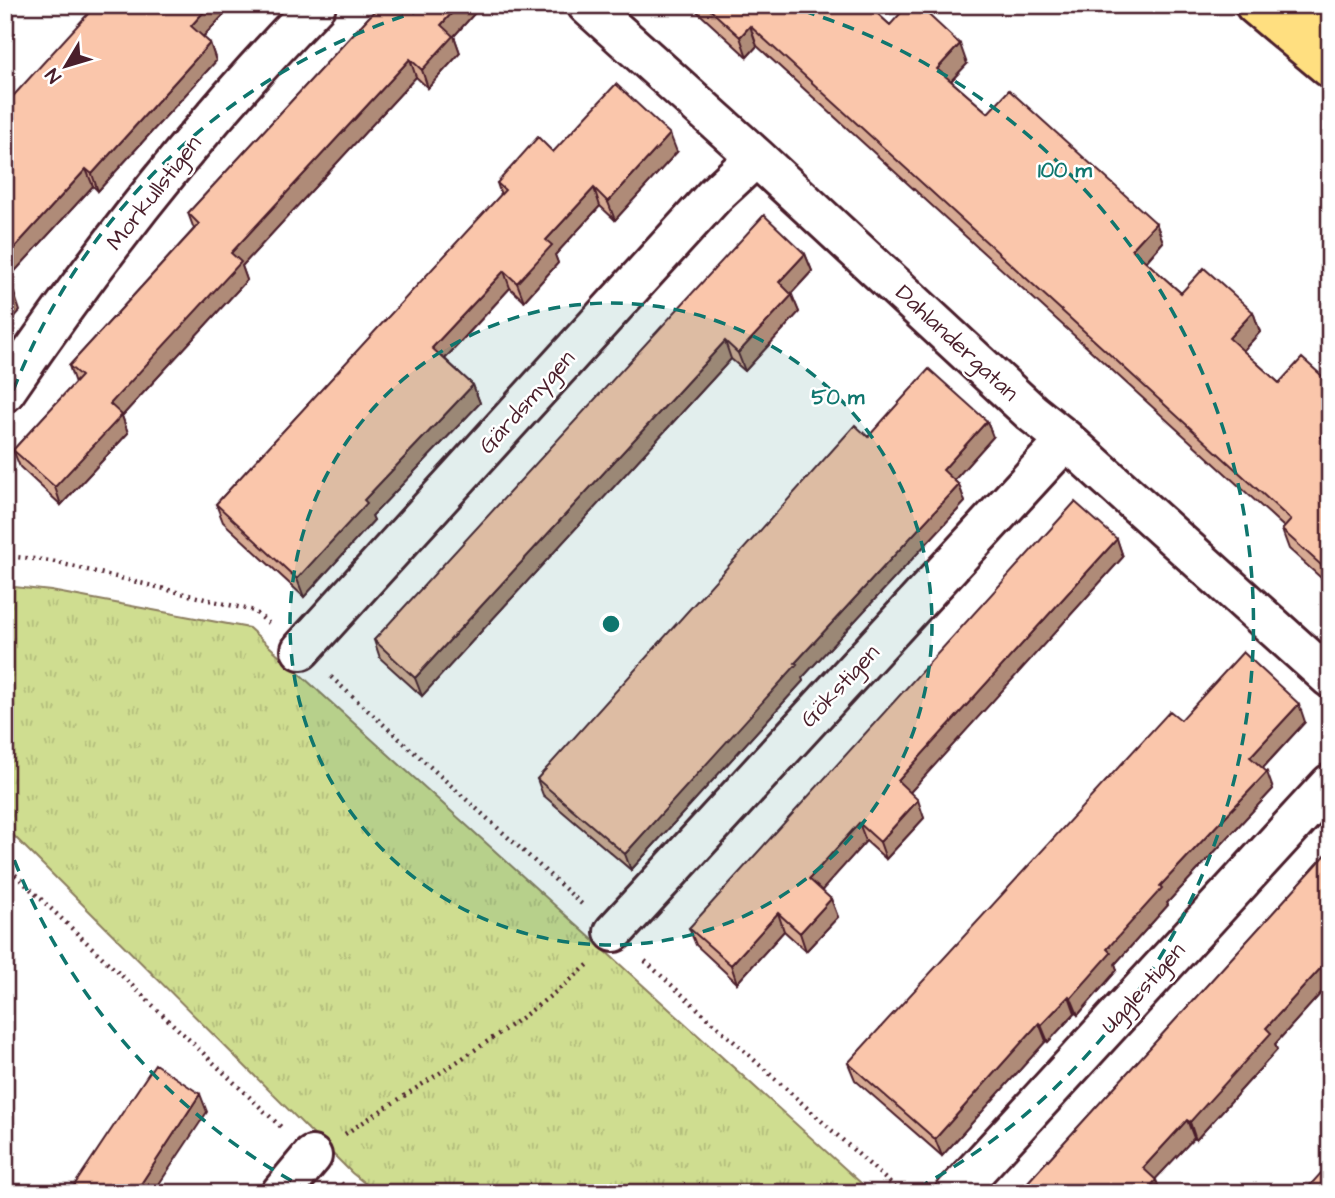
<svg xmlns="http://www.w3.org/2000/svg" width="1335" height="1198" font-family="'Architects Daughter',sans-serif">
	<defs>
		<pattern id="grass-tufts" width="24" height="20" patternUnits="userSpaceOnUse" patternTransform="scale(1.75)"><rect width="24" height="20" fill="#cfdd90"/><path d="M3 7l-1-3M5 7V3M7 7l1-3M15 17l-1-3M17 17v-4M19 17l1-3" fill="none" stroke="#b3bd7c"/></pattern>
	</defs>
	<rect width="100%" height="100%" fill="#fff"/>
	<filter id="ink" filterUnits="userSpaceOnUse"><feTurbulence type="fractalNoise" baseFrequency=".0143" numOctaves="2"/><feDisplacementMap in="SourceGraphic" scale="14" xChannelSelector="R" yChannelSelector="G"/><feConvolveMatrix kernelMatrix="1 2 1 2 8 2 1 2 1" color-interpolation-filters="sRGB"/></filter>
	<g filter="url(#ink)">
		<path fill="url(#grass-tufts)" stroke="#8c7e5e" stroke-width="2" d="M5,586L51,591L249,628L872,1193H377L352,1173L5,827Z"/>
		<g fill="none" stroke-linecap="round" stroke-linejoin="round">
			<defs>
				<path id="minor" d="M587,5L756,157L1032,413L1066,440L1330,678
					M5,392C96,258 203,121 316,5
					M301,650L715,195L756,157
					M614,932L1066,440
					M281,1193L312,1156
					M955,1193L1330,784"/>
				<path id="major" d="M1255,5L1330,68
					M1307,5L1330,30"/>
			</defs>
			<use href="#minor" stroke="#4a1f2b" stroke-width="44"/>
			<use href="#major" stroke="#4a1f2b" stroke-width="44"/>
			<path stroke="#4a1f2b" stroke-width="4.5" stroke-dasharray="2 5" stroke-linecap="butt" d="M5,561L17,557L51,561L254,611L271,625
				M331,677L584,906
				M5,865L281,1127
				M645,961L901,1193
				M345,1134C427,1080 517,1028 590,963
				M341,1183L351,1193"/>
			<use href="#minor" stroke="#fff" stroke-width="38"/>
			<use href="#major" stroke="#ffdf80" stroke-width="38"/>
		</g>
		<path fill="#d7aa93" stroke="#4a1f2b" stroke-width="2" d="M96,5H233L203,37L210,43L216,61L98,191L93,186L5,282Z
			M380,5H482L454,36L460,53L428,88L416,77L242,266L247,280L122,416L128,433L61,505L20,467L13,450L75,383L69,366L194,229L188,213Z
			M690,5H868L890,25L967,64L951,81L988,113L1156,223L1163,242L1146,262L1181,293L1253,312L1260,332L1243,351L1279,383H1330V586L1289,549L1282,530L1284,527L757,46L747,57Z
			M553,152H677L615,220L600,206L555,255L558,263L524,301L510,288L445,359L473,385L480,403L372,516L374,520L304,597L223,522L216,504L501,195L497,183Z
			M805,254L812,271L791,294L799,312L745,371L731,359L422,696L380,658L374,640Z
			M868,437H993L954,480L959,485L965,502L802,678L803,681L631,870L543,795L537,779Z
			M1117,539L1123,557L910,792L924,818L886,859L866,841L821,890L831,899L838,917L806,951L784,931L737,983L696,945L689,928Z
			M1305,722L1263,768L1273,789L1167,903L1168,905L1115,964L1117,970L1078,1015L1075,1013L1048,1042L1046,1041L942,1156L855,1080L848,1063Z
			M1330,850V983L1275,1044L1277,1050L1196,1140L1194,1138L1155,1179L1161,1193H1018Z"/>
		<path fill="#af8b78" stroke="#4a1f2b" stroke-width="2" d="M210,5H233L197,43L191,26Z
			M459,5H482L454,36L460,53L428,88L422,70L441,25Z
			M750,26L757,46L747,57L740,37Z
			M210,43L216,61L98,191L92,174Z
			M960,44L967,64L944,88L937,69Z
			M410,59L416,77L242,266L247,280L122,416L128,433L61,505L55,487L110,404L231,253Z
			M670,134L677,152L615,220L608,202Z
			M86,169L93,186L5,282V258Z
			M594,188L600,206L555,255L558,263L524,301L517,283L546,240Z
			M1156,223L1163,242L1139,269L1132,249Z
			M805,254L812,271L785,300L779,282Z
			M504,271L510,288L439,365L432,348Z
			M14,293L20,311L5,328V303Z
			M792,295L799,312L745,371L738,353Z
			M1253,312L1260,332L1236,358L1229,338Z
			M725,341L731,359L422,696L415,678Z
			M473,385L480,403L372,516L374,520L304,597L297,579L364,500Z
			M987,421L993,437L949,486L943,470Z
			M1330,427V454L1321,437Z
			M959,485L965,502L802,678L803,681L631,870L625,854L795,663Z
			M1117,539L1123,557L904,799L898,781Z
			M1299,704L1305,722L1257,774L1250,757Z
			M1267,772L1273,789L1167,903L1168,905L1115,964L1117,970L1078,1015L1071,998L1107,949L1160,886Z
			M918,800L924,818L886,859L880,842Z
			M859,823L866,841L816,897L809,879Z
			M831,899L838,917L806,951L800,933Z
			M778,913L784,931L737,983L731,965Z
			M1330,958V983L1275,1044L1277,1050L1196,1140L1190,1122L1266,1028Z
			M1069,996L1075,1013L1048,1042L1041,1025Z
			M1039,1023L1046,1041L942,1156L935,1139Z
			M200,1094L207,1112L153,1193H135Z
			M1187,1120L1194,1138L1149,1186L1143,1168Z
			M1156,1180L1161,1193H1145Z"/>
		<path fill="#fac6ab" stroke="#4a1f2b" stroke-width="2" d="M96,5H210L191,26L210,43L92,174L86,169L5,258V105Z
			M380,5H459L441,25L453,36L422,70L410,59L231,253L241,262L110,404L122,415L55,487L13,450L81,376L69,366L199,224L188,213Z
			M705,5H868L890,25L908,5H918L960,44L937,69L988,113L1009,90L1156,223L1132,249L1181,293L1204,268L1253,312L1229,338L1279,383L1302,358L1330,383V427L1321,437L1330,445V573L1282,530L1291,520L750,26L740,37Z
			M616,84L670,134L608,202L594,188L546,240L552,245L517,283L504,271L432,348L473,385L364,500L367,503L297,579L216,504L505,190L497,183L538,137L553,152Z
			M764,215L805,254L779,282L792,295L738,353L725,341L415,678L374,640Z
			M5,285L14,293L5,303Z
			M929,369L987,421L943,470L959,485L795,663L797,664L625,854L537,779L855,425L868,437Z
			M1075,502L1117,539L898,781L918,800L880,842L859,823L809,879L831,899L800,933L778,913L731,965L689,928Z
			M1243,652L1299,704L1250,757L1267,772L1160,886L1162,888L1107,949L1111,953L1071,998L1069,996L1041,1025L1039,1023L935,1139L848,1063L1170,711L1181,720Z
			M1330,850V958L1266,1028L1271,1033L1190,1122L1187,1120L1143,1168L1156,1180L1145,1193H1018Z
			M155,1064L200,1094L135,1193H69Z
			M1330,1163V1193H1303Z"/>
	</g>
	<circle cx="611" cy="624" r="321" fill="#0f766e" fill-opacity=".12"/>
	<g fill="none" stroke="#0f766e" stroke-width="3.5" stroke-dasharray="12 9">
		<circle cx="611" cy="624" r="321"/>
		<path d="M310 1191A642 642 0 0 1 6 838M6 410A642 642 0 0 1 439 5M783 5A642 642 0 0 1 912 1191"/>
	</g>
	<g text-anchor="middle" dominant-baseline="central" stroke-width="5" stroke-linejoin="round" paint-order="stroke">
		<g font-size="23" fill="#4a1f2b" stroke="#fff">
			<text transform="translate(154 193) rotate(-52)">Morkullstigen</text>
			<text transform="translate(957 343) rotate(43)">Dahlandergatan</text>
			<text transform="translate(527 402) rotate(-48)">Gärdsmygen</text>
			<text transform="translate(840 686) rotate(-47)">Gökstigen</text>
			<text transform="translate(1143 988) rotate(-48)">Ugglestigen</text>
		</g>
	</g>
	<circle cx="611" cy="624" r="10" fill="#0f766e" stroke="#fff" stroke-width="3.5"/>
	<g font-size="21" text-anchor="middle" font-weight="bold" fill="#0f766e" stroke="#fff" stroke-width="5" stroke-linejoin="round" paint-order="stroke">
		<text x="1065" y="177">100 m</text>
		<text x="838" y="404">50 m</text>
	</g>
	<rect width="1335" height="1198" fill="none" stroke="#fff" stroke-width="28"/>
	<rect x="14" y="14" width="1307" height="1170" fill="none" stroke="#4a1f2b" stroke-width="2.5" filter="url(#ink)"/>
	<g transform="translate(66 66) rotate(232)" stroke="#ffffff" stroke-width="5" paint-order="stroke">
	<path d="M0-5L12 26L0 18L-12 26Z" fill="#4a1f2b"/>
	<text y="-10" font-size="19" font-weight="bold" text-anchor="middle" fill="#4a1f2b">N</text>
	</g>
</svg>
